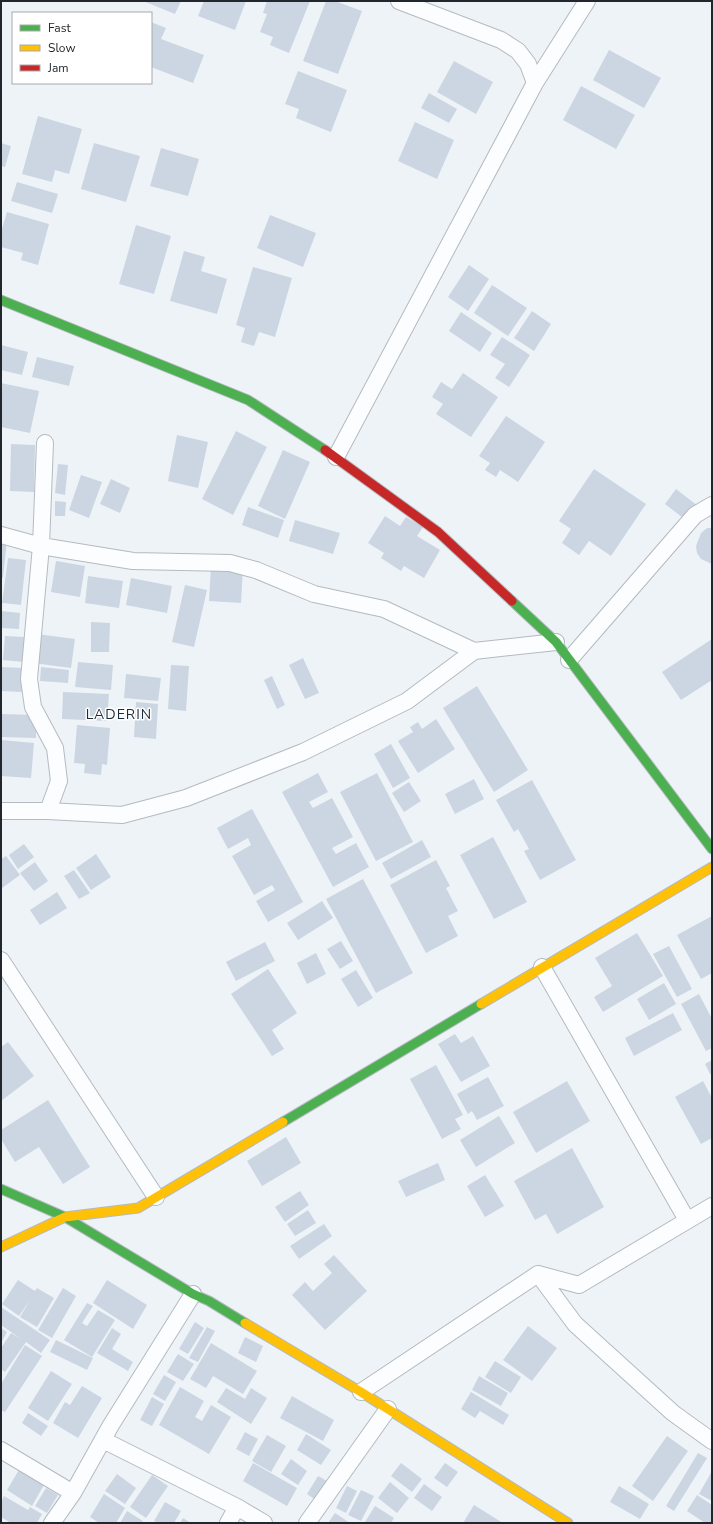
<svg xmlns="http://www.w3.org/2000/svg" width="713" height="1524" font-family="'Nunito Sans',sans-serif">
	<rect width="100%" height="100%" fill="#eef3f8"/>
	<path fill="#cbd6e2" d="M143,1H181L175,14Z
		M204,1H246L235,30L198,16Z
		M267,1H310L289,53L270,45L273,37L260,32L267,14L263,13Z
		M326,1H335L362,11L338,74L303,61Z
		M151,22L166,28L161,39L204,55L193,83L151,67Z
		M609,50L661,78L644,108L593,80Z
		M454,61L493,82L476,114L437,92Z
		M298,71L347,90L331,132L296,118L299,109L285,104Z
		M581,86L635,115L616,149L563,120Z
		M429,93L457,109L449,123L421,108Z
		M38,116L82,129L69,174L55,170L52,182L22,174Z
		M415,122L454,140L437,179L398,161Z
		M1,143L11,146L5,167L1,166Z
		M94,143L140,156L126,202L81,189Z
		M161,148L199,159L188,196L150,186Z
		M17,182L58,194L52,213L11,201Z
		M7,212L49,224L38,265L21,260L23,253L1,247V232Z
		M270,215L316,233L303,267L257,248Z
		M136,225L171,236L154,294L119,284Z
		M184,251L205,257L201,271L227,279L217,314L170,301Z
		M469,265L489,279L468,311L448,297Z
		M253,267L292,278L275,337L259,332L254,346L241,342L245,328L236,325Z
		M492,285L527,308L508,336L474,313Z
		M532,311L551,324L534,351L514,338Z
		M461,312L492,333L480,352L449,331Z
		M502,337L530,355L509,387L495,378L505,364L490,355Z
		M1,345L28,352L22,375L1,370Z
		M37,357L74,366L69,386L32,377Z
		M463,373L498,397L471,437L436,414L443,404L432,397L441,382L452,389Z
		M1,383L39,391L30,433L1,427Z
		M506,416L545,442L518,482L500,470L496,477L485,470L490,463L479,456Z
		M236,431L267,447L233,515L202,499Z
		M177,435L208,442L198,488L168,481Z
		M11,444L35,445L34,492L10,491Z
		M283,450L310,462L285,519L258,506Z
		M58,464L68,465L65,495L55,493Z
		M594,469L646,504L611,556L589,541L579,555L562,543L571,529L559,521Z
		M81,475L102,482L89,518L69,510Z
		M111,479L130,488L120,513L100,504Z
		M676,489L698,506L687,521L665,504Z
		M55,501L66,502L65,516H55Z
		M248,507L284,520L278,538L242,525Z
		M385,516L400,526L406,517L423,527L417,536L440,550L424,578L404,566L401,571L381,558L384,553L368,543Z
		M295,520L340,533L333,554L289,541Z
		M707,528H712V564L701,559L697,553L696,546L701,533Z
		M1,540H7L3,578L1,577Z
		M8,558L26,560L21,605L2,603Z
		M56,561L85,566L80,597L51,592Z
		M211,566L243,568L241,603L209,601Z
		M88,576L123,581L119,608L85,603Z
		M131,578L172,586L167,613L126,605Z
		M185,585L207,590L194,647L172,642Z
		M1,611L20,613L19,629L1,628Z
		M91,622L110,623L109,652H91Z
		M37,634L75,639L71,668L33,663Z
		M5,636L25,637L23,662L3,660Z
		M712,639V680L681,700L662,672Z
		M303,658L319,693L305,699L289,665Z
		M78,662L113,665L111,690L75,687Z
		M171,665L189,666L186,711L168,709Z
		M1,667L24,668L22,692L1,691Z
		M41,667L69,670L68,683L40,681Z
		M126,674L161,678L158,701L124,698Z
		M272,676L285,705L277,709L264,680Z
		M477,686L528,770L494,792L443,708Z
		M63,692L109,694L107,721L62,719Z
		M136,702L158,704L156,739L134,737Z
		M1,714L36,715V738L1,737Z
		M436,719L455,749L418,773L398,741L413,732L410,727L418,722L422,729Z
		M77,725L110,728L107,765L102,764L101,775L84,773L85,764L74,763Z
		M1,740L34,743L31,778L1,776Z
		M391,744L410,778L393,788L374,754Z
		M318,773L328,792L309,802L313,808L332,798L353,837L332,848L336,854L356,843L369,867L333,887L282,792Z
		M377,773L413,842L376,861L340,792Z
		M474,779L484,799L455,814L445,794Z
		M532,780L576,860L540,880L524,851L529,849L518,829L514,832L496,800Z
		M409,782L421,801L404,812L392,793Z
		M252,809L303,902L268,922L256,901L275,890L272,885L254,895L232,856L251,845L248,838L228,849L217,828Z
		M493,837L527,902L494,919L460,855Z
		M422,840L431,857L391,879L382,863Z
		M24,844L34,857L18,869L9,855Z
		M96,854L111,877L91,890L76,868Z
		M6,856L20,875L2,888L1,859Z
		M436,860L450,886L446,888L458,911L448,916L458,936L426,953L390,885Z
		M35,862L48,881L34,891L20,873Z
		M74,870L90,893L79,899L64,876Z
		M363,879L413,973L376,993L326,899Z
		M57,892L67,908L40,925L30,910Z
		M322,901L333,918L298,940L287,923Z
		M712,916V973L701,979L677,935Z
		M637,933L663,976L603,1012L594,997L612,986L595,958Z
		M341,941L353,961L340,969L327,949Z
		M265,942L275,961L236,981L226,962Z
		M669,946L692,989L677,997L653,954Z
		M316,953L326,974L307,984L297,963Z
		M268,969L297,1013L272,1030L284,1049L272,1056L231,994Z
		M356,970L373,998L358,1007L341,979Z
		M664,983L676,1004L649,1020L637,999Z
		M699,994L712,1019V1048L706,1051L681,1004Z
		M673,1013L682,1030L634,1056L625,1038Z
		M455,1034L461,1043L473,1036L490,1066L461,1082L438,1044Z
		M8,1042L34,1076L1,1101V1047Z
		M712,1060V1073L710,1074L705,1064Z
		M436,1065L463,1115L455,1119L461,1129L442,1139L410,1079Z
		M488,1077L504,1106L477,1120L472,1111L468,1114L457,1094Z
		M567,1081L590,1121L536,1153L513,1112Z
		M703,1081L712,1098V1138L701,1144L675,1097Z
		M48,1100L90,1167L63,1184L39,1147L15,1162L1,1139V1130Z
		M499,1116L515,1143L476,1167L460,1140Z
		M286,1137L301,1163L262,1186L247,1161Z
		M572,1148L604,1207L557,1234L546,1214L535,1220L514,1181Z
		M438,1163L445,1180L406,1197L398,1181Z
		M485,1175L504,1206L485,1217L467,1186Z
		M300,1191L309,1205L285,1222L275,1207Z
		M308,1210L316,1223L295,1236L287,1224Z
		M324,1224L332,1236L299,1259L290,1246Z
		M334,1255L367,1291L325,1330L292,1295L305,1282L313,1291L332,1273L324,1264Z
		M18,1280L35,1291L37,1288L54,1298L37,1327L20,1317L30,1300L19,1316L2,1304Z
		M107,1280L147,1305L133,1329L93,1303Z
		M63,1288L76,1296L52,1338L38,1330Z
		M87,1303L93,1306L82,1323L87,1326L98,1310L115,1320L92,1357L64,1340Z
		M1,1307L50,1340L41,1353L26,1342L5,1372L1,1369V1348L11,1333L21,1339L1,1325Z
		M195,1322L204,1328L188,1354L179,1349Z
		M528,1326L557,1348L532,1381L503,1360Z
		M207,1327L215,1331L198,1362L189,1358Z
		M1,1328L7,1332L1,1343Z
		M112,1328L121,1334L112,1349L133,1362L128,1371L97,1353Z
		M245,1337L263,1346L256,1362L238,1353Z
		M56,1340L93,1358L87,1370L50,1352Z
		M211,1343L257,1371L243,1394L213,1376L206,1388L190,1379Z
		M25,1345L42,1356L5,1412L1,1410V1384Z
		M178,1354L194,1364L183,1381L167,1372Z
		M495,1361L521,1377L511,1393L485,1377Z
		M51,1371L72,1384L48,1421L28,1408Z
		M164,1375L176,1382L165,1401L153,1394Z
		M479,1376L508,1393L501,1406L472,1390Z
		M82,1386L102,1398L78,1438L53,1423L65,1402L70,1405Z
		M180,1387L204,1401L195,1417L202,1421L211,1405L231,1417L209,1454L159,1425Z
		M226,1388L245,1399L251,1388L267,1398L251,1424L217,1402Z
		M471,1392L509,1415L503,1425L480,1411L475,1418L461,1409Z
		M292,1396L334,1420L323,1441L280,1418Z
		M152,1397L164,1404L152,1426L140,1420Z
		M28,1413L48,1426L41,1436L22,1423Z
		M245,1432L258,1439L249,1456L236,1449Z
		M306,1434L331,1450L321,1465L297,1450Z
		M267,1435L286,1446L271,1472L252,1461Z
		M667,1436L688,1451L653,1501L632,1486Z
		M698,1453L707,1458L674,1511L666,1506Z
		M291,1459L307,1471L298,1485L281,1474Z
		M253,1463L297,1488L287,1506L243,1481Z
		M401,1463L422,1479L412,1492L391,1476Z
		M445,1463L458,1472L447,1487L434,1478Z
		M20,1468L45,1483L32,1506L7,1490Z
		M712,1471V1501L699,1494Z
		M117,1474L136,1488L125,1504L105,1491Z
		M152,1475L168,1486L146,1518L130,1507Z
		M318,1476L329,1482L317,1501L307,1494Z
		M390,1482L409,1498L397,1513L378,1498Z
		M424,1484L442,1497L432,1511L414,1498Z
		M347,1486L357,1491L346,1513L336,1508Z
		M619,1486L649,1504L640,1519L610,1502Z
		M46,1488L58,1495L47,1513L35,1506Z
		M361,1490L374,1496L361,1521L348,1515Z
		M104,1494L125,1508L116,1523H99L90,1517Z
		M697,1495L712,1505V1523H705L687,1511Z
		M4,1496L28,1510L30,1507L42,1514L37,1523H11L1,1517V1502Z
		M165,1502L181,1511L174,1523H159L154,1521Z
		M474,1505L503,1523H463Z
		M375,1506L394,1518L391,1523L365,1522Z
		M127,1511L143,1521L141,1523H120Z
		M335,1513L350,1523H328Z
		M183,1518L191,1523H180Z"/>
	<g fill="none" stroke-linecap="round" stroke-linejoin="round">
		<defs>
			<path id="street" d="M399,1L501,40L518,51L528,64L535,83
				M45,443L41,546L29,679L33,707L55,748L59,781L48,811
				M336,457L535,83L587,1
				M1,535L41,546L133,561L230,563L256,570L314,594L384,609L474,651
				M569,660L695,515L712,505
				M1,811H48L122,815L186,798L303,752L407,701L474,651L556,642
				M1,960L156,1197
				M542,967L687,1220
				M538,1274L575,1324L673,1413L712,1441
				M361,1392L538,1274L579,1285L712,1206
				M103,1440L237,1507L264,1523
				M1,1450L73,1493
				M52,1523L73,1493L111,1425L193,1294
				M228,1523L237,1507
				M307,1523L388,1409"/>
			<path id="fast" d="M1,300L248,400L325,450
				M512,601L556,642L712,849
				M283,1122L481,1004
				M1,1189L65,1217L193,1294L209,1301L245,1323"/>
			<path id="slow" d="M481,1004L712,867
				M1,1247L65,1217L138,1208L283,1122
				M245,1323L361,1392L568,1523"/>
			<path id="jam" d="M325,450L438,532L512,601"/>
		</defs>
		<use href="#street" stroke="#b4babf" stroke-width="18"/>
		<use href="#fast" stroke="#b4babf" stroke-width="11"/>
		<use href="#slow" stroke="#b4babf" stroke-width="11"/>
		<use href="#jam" stroke="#b4babf" stroke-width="11"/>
		<use href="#street" stroke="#fcfdfe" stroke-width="16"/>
		<use href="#fast" stroke="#4caf50" stroke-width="9"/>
		<use href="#slow" stroke="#ffc107" stroke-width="9"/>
		<use href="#jam" stroke="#c62828" stroke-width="9"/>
	</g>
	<g text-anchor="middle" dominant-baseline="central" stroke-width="3" stroke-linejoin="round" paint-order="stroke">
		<g font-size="14" letter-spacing="1" fill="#1e2b38" stroke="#fff">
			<text x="119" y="714">LADERIN</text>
		</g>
	</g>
	<rect width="713" height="1524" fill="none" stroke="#21272d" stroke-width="4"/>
	<rect x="12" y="12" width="140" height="72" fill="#ffffff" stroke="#a6a9ab"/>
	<rect x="20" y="25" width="20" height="6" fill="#4caf50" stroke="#a6a9ab"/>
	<text x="48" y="32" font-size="12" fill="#21272d">Fast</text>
	<rect x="20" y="45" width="20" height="6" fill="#ffc107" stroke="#a6a9ab"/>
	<text x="48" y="52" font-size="12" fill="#21272d">Slow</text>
	<rect x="20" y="65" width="20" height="6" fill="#c62828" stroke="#a6a9ab"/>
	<text x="48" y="72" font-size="12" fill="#21272d">Jam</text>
</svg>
